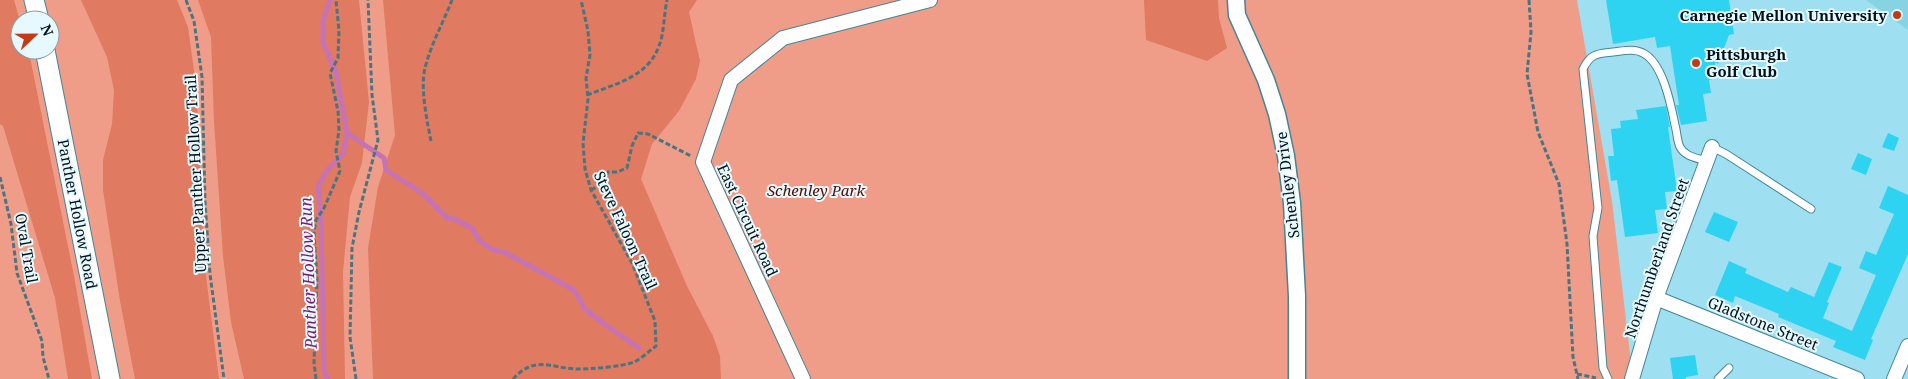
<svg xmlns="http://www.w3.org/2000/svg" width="1908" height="379" font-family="'Noto Serif',serif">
	<rect width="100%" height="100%" fill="#9ee0f1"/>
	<path fill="#87d3e4" d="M1866,0H1908V30Z"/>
	<path fill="#ef9d89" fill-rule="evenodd" d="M0,0H1577L1612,201L1633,379H0ZM20,20H50V50H20Z"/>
	<path fill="#e07a61" d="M0,0H14L20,21V50H28L29,52L74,276L92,379H68L55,298L3,126L0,124Z
		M81,0H177L188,27L194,71L198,118L204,260L219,379H135L120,301L103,190V160L112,124L114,90L107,57Z
		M198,0H359L369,102L362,163L350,197L343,272L345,379H244L231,322L223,256L214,121L211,37Z
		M383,0H697L689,12L700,61L696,79L679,111L652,144L641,179L687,286L713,336L720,356L721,379H373L368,248L378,187L395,135Z
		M1144,0H1218L1219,18L1227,48L1207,61L1146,40Z"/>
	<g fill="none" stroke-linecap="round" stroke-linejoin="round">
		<path stroke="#c573b5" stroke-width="5" d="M347,133L384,158L386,170L422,193L447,218L454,219L472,228L479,240L491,249L506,253L574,290L585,309L604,324L639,348
			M327,379L324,370L321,222L318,187L327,170L343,154L347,133L336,72L323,43V21L330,0"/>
	</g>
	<path fill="#2ed3f2" d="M1606,0H1729L1734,34L1729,35L1718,64L1715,62L1717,78L1709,80L1711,93L1703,94L1707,121L1681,125L1676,105H1679L1670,46L1657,48L1655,37L1613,44Z
		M1666,106L1670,127H1668L1677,191L1665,192L1667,209L1655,210L1658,233L1625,237L1617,180L1611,181L1608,156H1614L1611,129L1621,128L1620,121L1638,119L1636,110Z
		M1888,133L1899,138L1894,151L1882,147Z
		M1858,153L1872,159L1866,175L1851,169Z
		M1888,186L1908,195V254L1871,339L1873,340L1865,360L1833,347L1836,341L1778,317L1779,314L1735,296L1733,303L1715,295L1729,261L1747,269L1745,273L1788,292L1791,287L1814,297L1829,262L1842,267L1827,302L1829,303L1823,318L1852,331L1876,275L1859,268L1866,251L1876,255L1894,214L1879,208Z
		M1714,212L1738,222L1729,242L1705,232Z
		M1695,355L1698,375L1686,377V379H1673L1670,358Z"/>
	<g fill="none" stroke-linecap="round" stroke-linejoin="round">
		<defs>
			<path id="service" d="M1712,147L1726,154L1811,209
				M1608,379L1603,368L1593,236L1598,208L1583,69C1591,53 1597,54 1613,52C1623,51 1634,48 1643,53C1663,63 1671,105 1675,125C1677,132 1677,141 1680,147C1685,157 1698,158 1706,161
				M1718,379L1729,368"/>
			<path id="minor" d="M1656,298L1857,379
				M803,379L703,162L731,80L783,38L930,0
				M1632,379L1656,298L1712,147
				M1894,379L1908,346"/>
			<path id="tertiary" d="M1236,0L1237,15L1266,80L1277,114L1286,156L1292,203L1297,296V379"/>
			<path id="secondary" d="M34,0L39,20
				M45,50L110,379"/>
		</defs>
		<use href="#service" stroke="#448594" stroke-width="9"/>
		<use href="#minor" stroke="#448594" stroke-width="16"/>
		<use href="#tertiary" stroke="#448594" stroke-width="19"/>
		<use href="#secondary" stroke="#448594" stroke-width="21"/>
		<path stroke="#4c747f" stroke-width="3" stroke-dasharray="5 2.5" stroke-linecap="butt" d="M186,0L194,21L202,77L205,202L210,274L224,379
			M1529,0L1531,32L1527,74L1538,132L1559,184L1567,244L1573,357L1578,379
			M587,95C615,84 648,77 659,46C664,34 664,14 667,0
			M431,141C427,121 420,88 425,68C431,44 443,23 452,0
			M0,177L11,224L17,273L42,341L43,357L49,379
			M591,190L603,183L608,172H617L627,168L632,146L638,133L648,134L691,156
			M1577,374L1596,378
			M316,379L314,363L317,280L314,233L316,220L324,208L340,171L336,151L339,130L338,111L330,73L338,58L339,31L336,0
			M356,379L350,337L352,248L359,212L378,140L372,95L368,0
			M513,379C535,355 550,368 577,369C591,369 621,367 634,362C641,359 649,351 656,346L655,321L632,263L591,190L585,169L583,143L588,99L586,78L590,55L588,31L581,0"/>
		<use href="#service" stroke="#fff" stroke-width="7"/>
		<use href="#minor" stroke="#fff" stroke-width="14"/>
		<use href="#tertiary" stroke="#fff" stroke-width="16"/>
		<use href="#secondary" stroke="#fff" stroke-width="19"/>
	</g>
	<g fill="#c33a17" stroke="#e6f9fe" stroke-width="2">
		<circle cx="1897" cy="15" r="5"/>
		<circle cx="1696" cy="63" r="5"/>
	</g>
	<g text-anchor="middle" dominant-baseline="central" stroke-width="4" stroke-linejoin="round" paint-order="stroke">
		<g font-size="15" font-weight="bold" fill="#001117" stroke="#e6f9fe" text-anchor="end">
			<text x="1887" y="15">Carnegie Mellon University</text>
			<text x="1706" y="54" text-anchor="start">Pittsburgh<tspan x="1706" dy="17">Golf Club</tspan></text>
		</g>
		<g font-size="15" fill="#001117" stroke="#e6f9fe">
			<text transform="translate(195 174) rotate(-93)">Upper Panther Hollow Trail</text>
			<text transform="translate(1287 185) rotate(-97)">Schenley Drive</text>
			<text transform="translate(78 214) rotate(79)">Panther Hollow Road</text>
			<text transform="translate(748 220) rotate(65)">East Circuit Road</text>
			<text transform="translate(626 230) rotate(65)">Steve Faloon Trail</text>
			<text transform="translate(27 248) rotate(80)">Oval Trail</text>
			<text transform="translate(1656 258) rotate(-71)">Northumberland Street</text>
			<text transform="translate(1763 323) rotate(22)">Gladstone Street</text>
		</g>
		<g font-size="15" font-style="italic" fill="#4f0e01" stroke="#e6f9fe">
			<text x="816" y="190">Schenley Park</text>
		</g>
		<g font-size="16" font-style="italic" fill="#7c186e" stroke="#e6f9fe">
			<text transform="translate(308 273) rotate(-92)">Panther Hollow Run</text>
		</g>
	</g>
	<g transform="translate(35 35) rotate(68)"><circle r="24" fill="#e6f9fe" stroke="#8a9ca2"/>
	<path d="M0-4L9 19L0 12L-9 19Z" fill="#c33a17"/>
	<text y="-8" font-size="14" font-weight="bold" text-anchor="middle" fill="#001117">N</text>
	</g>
</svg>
